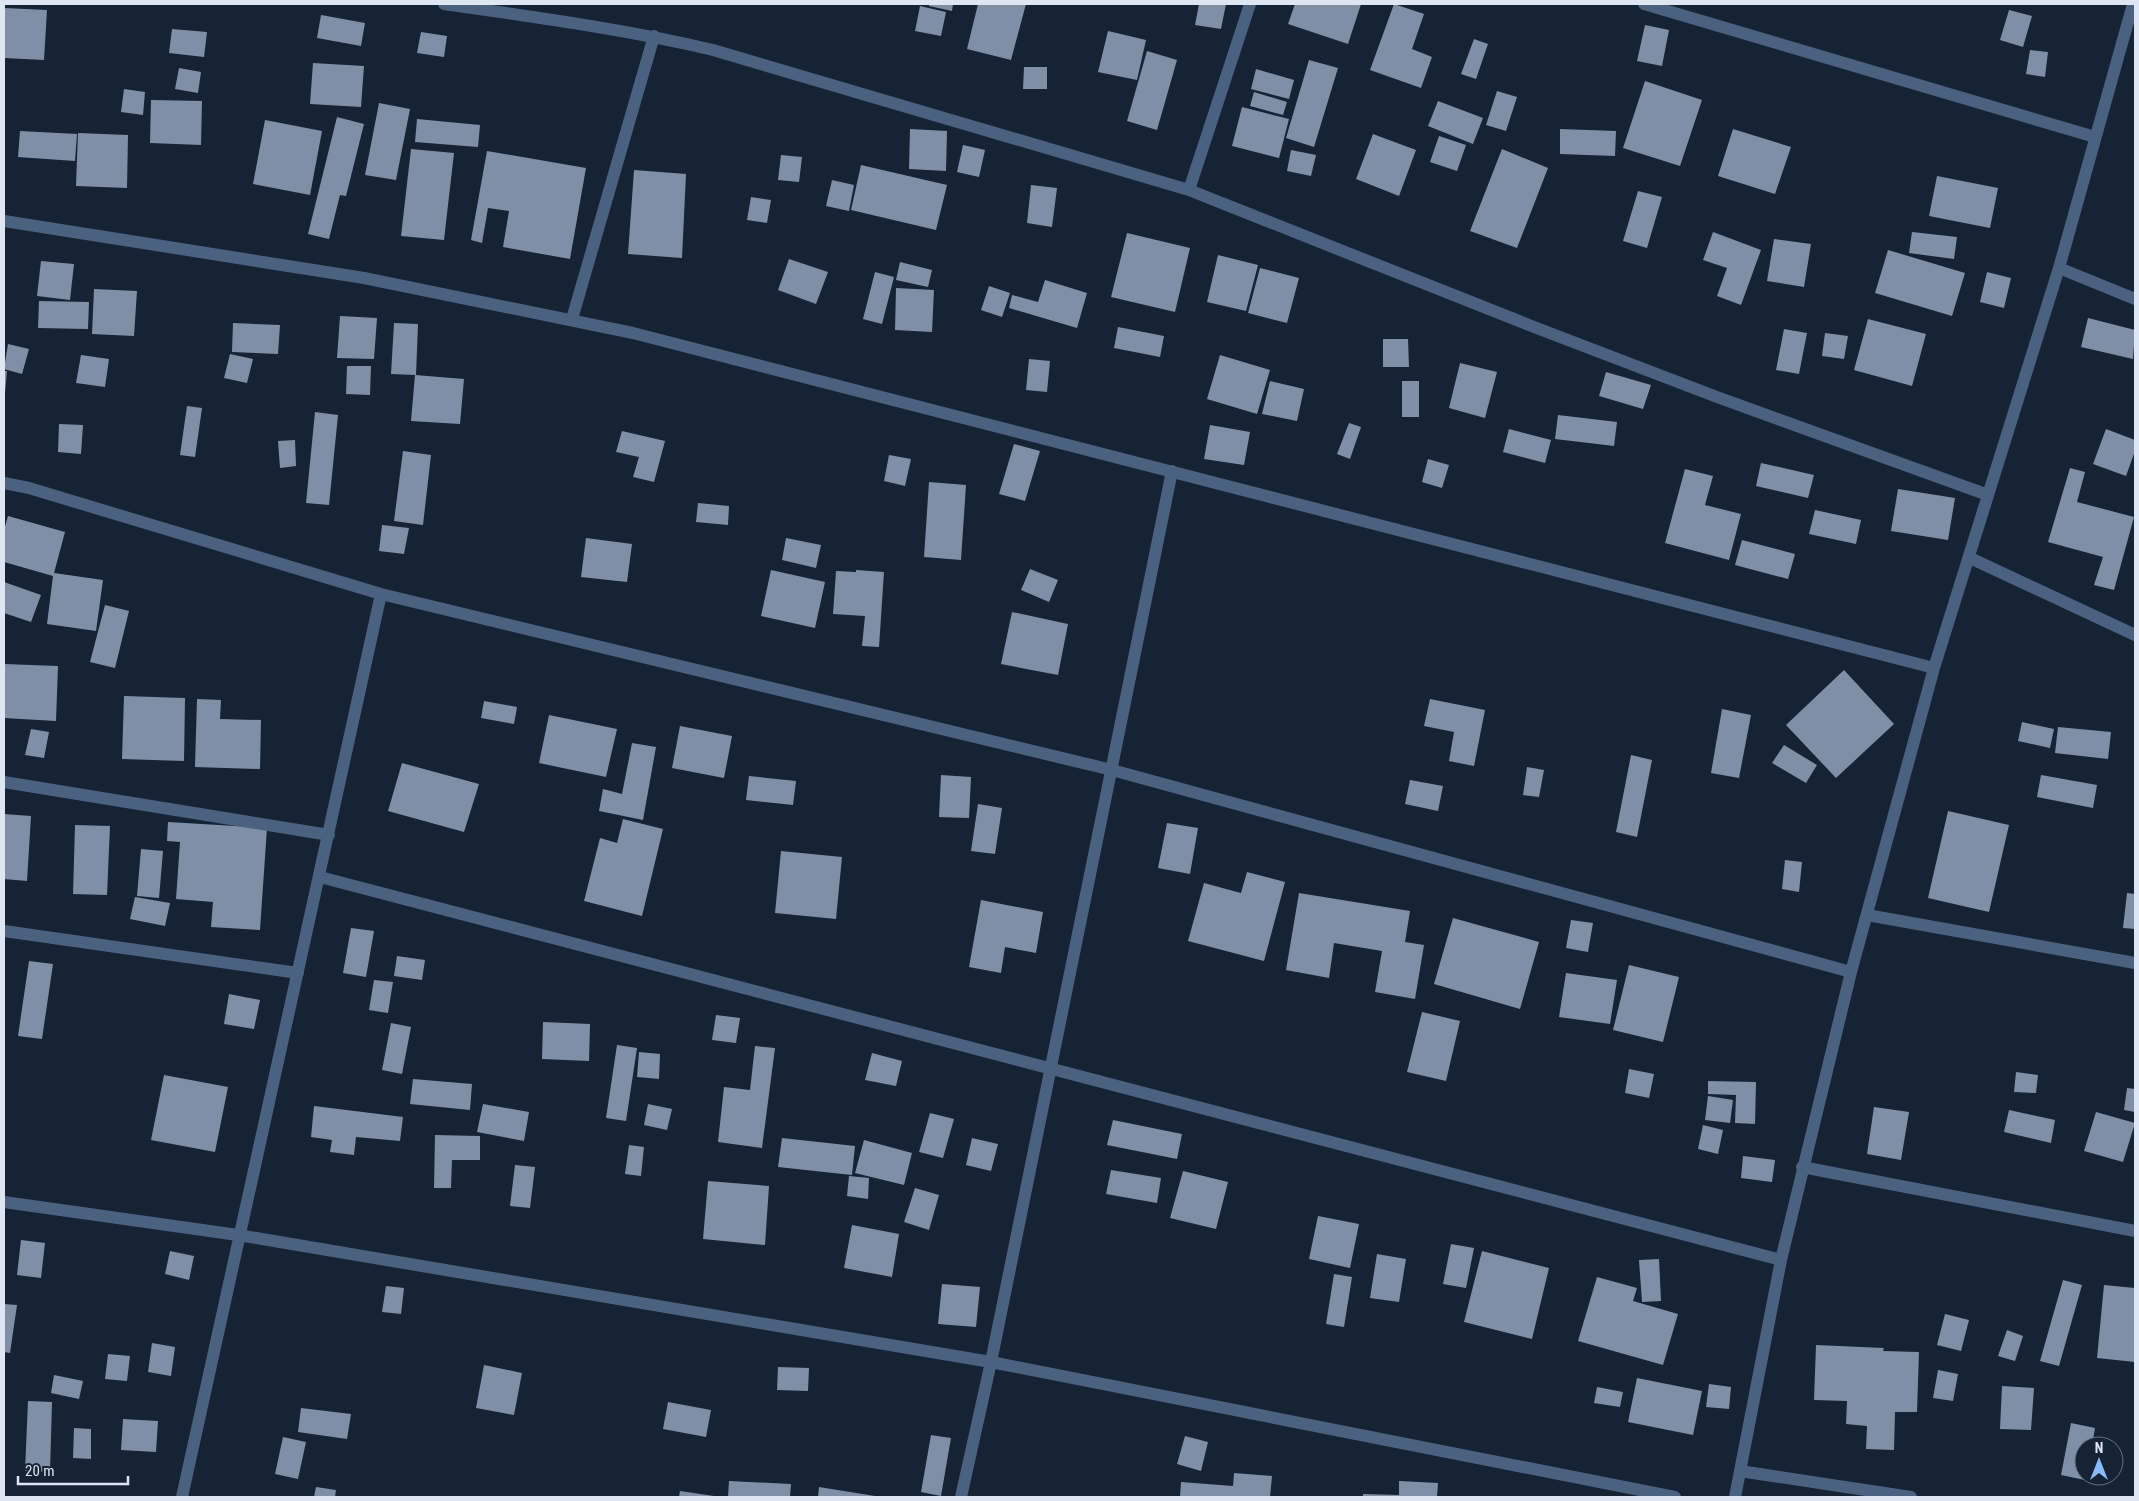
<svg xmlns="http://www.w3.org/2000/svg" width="2139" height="1501" font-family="'Roboto Condensed',sans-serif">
	<rect width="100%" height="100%" fill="#162335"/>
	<path fill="#7f90a6" d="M929,4H953L952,11L929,6Z
		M978,4H1026L1011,60L967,49Z
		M1199,4H1226L1221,29L1195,25Z
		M1295,4H1361L1348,44L1288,24Z
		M1394,4L1424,14L1412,49L1432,57L1421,88L1370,70Z
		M920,6L946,12L941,36L915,31Z
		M4,8L47,10L44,60L4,58Z
		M2009,10L2032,16L2023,47L2000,40Z
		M321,15L365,23L361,46L317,38Z
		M1645,25L1669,30L1662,66L1637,61Z
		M172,29L207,32L204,57L169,53Z
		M1108,31L1146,40L1137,80L1098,72Z
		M421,32L447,36L444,57L417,53Z
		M1474,39L1488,44L1476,79L1461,74Z
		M2030,50L2048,52L2045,77L2026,74Z
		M1147,51L1177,60L1157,130L1127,121Z
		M1309,60L1338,68L1314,147L1286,138Z
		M313,63L364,66L361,107L310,104Z
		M1024,67H1047V89H1023Z
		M179,68L201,72L198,93L175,89Z
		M1256,69L1294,80L1289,99L1251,89Z
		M1645,81L1702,100L1680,166L1623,148Z
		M124,89L145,92L143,115L121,112Z
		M1497,91L1517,97L1506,131L1486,125Z
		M1254,92L1287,102L1283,115L1250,106Z
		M151,100L202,101L201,145L150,143Z
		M1438,101L1483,118L1473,144L1428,126Z
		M379,103L410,109L396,180L365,175Z
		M1242,107L1289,119L1279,158L1232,146Z
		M337,117L364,124L346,196L340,195L329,239L308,234Z
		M417,119L480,125L478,147L415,142Z
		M265,120L322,131L310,195L253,184Z
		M910,129L947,131L946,171L909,169Z
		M1560,129L1616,131L1615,156L1560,154Z
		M1733,129L1791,147L1775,194L1718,176Z
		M20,131L77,134L75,161L18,157Z
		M78,133L128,135L127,188L76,186Z
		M1373,134L1416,150L1399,196L1356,179Z
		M1439,136L1466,145L1457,171L1430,162Z
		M963,145L985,150L979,177L957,172Z
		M411,149L454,153L444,240L401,236Z
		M1502,149L1548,168L1517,248L1470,231Z
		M1291,150L1316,155L1311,176L1287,171Z
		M487,151L586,168L570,259L503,247L509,211L488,208L482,243L471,240Z
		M781,155L802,157L799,182L778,180Z
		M861,165L947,185L936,230L851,210Z
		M634,170L686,174L682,258L628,254Z
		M1937,176L1998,188L1990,228L1929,216Z
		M832,180L854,185L849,211L826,206Z
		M1031,185L1057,188L1052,227L1027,223Z
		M1638,191L1662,197L1647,248L1623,241Z
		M751,197L771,200L767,223L747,220Z
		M1713,232L1761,250L1741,305L1717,296L1727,268L1703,260Z
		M1912,232L1957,237L1954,259L1909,253Z
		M1127,233L1190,248L1175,312L1111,297Z
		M1774,239L1811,244L1804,287L1767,281Z
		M1888,250L1965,273L1952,316L1875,293Z
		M1218,255L1258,265L1246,311L1207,302Z
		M789,259L828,272L816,304L778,290Z
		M41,261L74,264L70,300L37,296Z
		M900,262L932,270L928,287L896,280Z
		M1260,268L1299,278L1287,323L1248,313Z
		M875,272L894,277L882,324L863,319Z
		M1987,272L2011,278L2004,308L1980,302Z
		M1045,280L1087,293L1077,328L1009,308L1012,295L1038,302Z
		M989,286L1010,293L1002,317L981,310Z
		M896,288L934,290L932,332L895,330Z
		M94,289L137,291L134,336L92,334Z
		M39,301L89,302L88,329L38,328Z
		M340,316L377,318L374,359L337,358Z
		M2088,318L2135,330L2133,359L2081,347Z
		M1868,319L1926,334L1912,386L1854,370Z
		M233,323L280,325L278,354L232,352Z
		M394,323L418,324L416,375L391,374Z
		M1118,327L1164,336L1160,357L1114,348Z
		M1784,329L1807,333L1799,374L1776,370Z
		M1825,333L1848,336L1844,359L1822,356Z
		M1383,339H1408L1409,367H1383Z
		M8,344L29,349L22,374L4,369Z
		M230,354L253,359L247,383L224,378Z
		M81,355L109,359L105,387L76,383Z
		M1220,355L1270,370L1257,414L1207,399Z
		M1029,359L1050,361L1047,392L1026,390Z
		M1460,363L1497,372L1485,418L1449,408Z
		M347,366H371L370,395L346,394Z
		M4,371H7L5,393H4Z
		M1606,372L1651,385L1643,409L1599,396Z
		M415,375L464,379L460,424L411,421Z
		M1270,381L1304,389L1297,421L1262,414Z
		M1402,381H1419V417H1402Z
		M187,406L202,408L195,457L180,455Z
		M315,412L338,415L329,505L306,503Z
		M1558,415L1617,422L1614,446L1555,439Z
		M1349,423L1361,427L1350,459L1337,454Z
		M59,424L83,425L81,454L58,452Z
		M1210,425L1250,432L1244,465L1204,459Z
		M1509,429L1551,440L1545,463L1503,452Z
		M2106,429L2135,440V451L2126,476L2093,464Z
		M622,431L665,441L654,482L633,477L639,457L616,452Z
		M295,440L296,466L280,468L278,441Z
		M1014,444L1040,451L1025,501L999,494Z
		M403,451L431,455L423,525L394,521Z
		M889,455L911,459L905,486L884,481Z
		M1428,459L1449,465L1442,488L1422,482Z
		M1761,463L1814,475L1808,498L1756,486Z
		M2070,468L2085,472L2077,502L2134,517L2114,590L2094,585L2103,557L2048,542Z
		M1685,469L1713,476L1705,505L1741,514L1729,560L1665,543Z
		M929,482L966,485L961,560L924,557Z
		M1898,489L1955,498L1948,540L1891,531Z
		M698,503L729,506L728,525L696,522Z
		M1815,510L1861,520L1856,544L1809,534Z
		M8,516L65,532L54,573L103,580L96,631L47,624L53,576L4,562V530Z
		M382,525L409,528L404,554L379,551Z
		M586,538L632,544L627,582L581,577Z
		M786,538L821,545L816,568L782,560Z
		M1742,540L1795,554L1788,579L1735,565Z
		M1030,569L1058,580L1049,602L1021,590Z
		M771,570L825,582L815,628L761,616Z
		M856,570L884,572L879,647L862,646L865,616L833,614L836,571L856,572Z
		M4,582L41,595L31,622L4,613Z
		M105,605L129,611L115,668L90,662Z
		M1012,612L1068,624L1058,675L1001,664Z
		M4,664L58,666L56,721L4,718Z
		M1844,670L1894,724L1836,778L1786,725Z
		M124,696L185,698L184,761L122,759Z
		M197,699L221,700L220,719L261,720L260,769L195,767Z
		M1430,699L1485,710L1474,766L1449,761L1454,732L1424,726Z
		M484,701L517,707L514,724L481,718Z
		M1722,709L1751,715L1739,778L1711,773Z
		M549,715L617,729L606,777L539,763Z
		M2022,722L2054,729L2050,748L2018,741Z
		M680,726L732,736L724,778L672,768Z
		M2058,727L2111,732L2108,759L2055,753Z
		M31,729L49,732L44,758L25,755Z
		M632,743L656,747L643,820L599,811L603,789L622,794Z
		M1784,745L1817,765L1806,783L1772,763Z
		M1631,755L1652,760L1637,837L1616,832Z
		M402,763L479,784L464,832L388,811Z
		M1527,767L1544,770L1539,797L1523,795Z
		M941,775L971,777L969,818L939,817Z
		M2041,775L2097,785L2093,808L2037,797Z
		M749,776L796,781L793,805L746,800Z
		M1410,780L1443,786L1438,811L1405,804Z
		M978,804L1002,808L995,854L971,851Z
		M1948,811L2009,825L1989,912L1928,898Z
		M4,814L31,816L27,881L4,879Z
		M623,819L663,829L642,916L584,901L600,838L617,843Z
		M168,822L267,828L260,930L211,927L213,902L176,899L180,842L167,841Z
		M1167,823L1198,828L1190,874L1158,868Z
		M75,825L110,826L107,895L73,894Z
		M141,849L163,851L159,898L137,896Z
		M781,851L842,857L836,919L775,913Z
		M1785,860L1802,862L1799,892L1782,889Z
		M1247,872L1285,882L1264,961L1188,941L1204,883L1241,893Z
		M1299,893L1410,911L1405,942L1424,945L1415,999L1375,992L1382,951L1334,943L1329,978L1286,970Z
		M2127,893L2135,894V929L2123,928Z
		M135,897L170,903L165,926L130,919Z
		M981,900L1043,912L1036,953L1005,947L1001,973L969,967Z
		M1453,918L1539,942L1520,1009L1434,984Z
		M1571,920L1593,923L1588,952L1566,948Z
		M351,928L374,931L366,977L343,973Z
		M397,956L425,960L422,980L394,976Z
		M29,961L53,964L42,1039L18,1036Z
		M1629,965L1679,977L1663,1042L1613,1030Z
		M1566,973L1617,980L1610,1024L1559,1017Z
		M374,980L393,982L388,1013L369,1010Z
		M229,994L260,1000L254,1029L224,1024Z
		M1422,1012L1460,1021L1446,1081L1407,1072Z
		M716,1015L740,1018L736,1043L712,1040Z
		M543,1022L590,1024L589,1061L542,1059Z
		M391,1023L411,1027L402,1074L382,1070Z
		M617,1045L637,1048L626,1121L606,1118Z
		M755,1046L775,1048L762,1148L718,1142L724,1087L750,1090Z
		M639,1052L660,1054L659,1079L637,1077Z
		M872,1053L902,1061L896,1086L865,1080Z
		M1629,1069L1654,1074L1649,1098L1625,1093Z
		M2016,1072L2038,1075L2036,1093L2014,1092Z
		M164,1075L228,1087L215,1152L151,1140Z
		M413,1079L472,1084L470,1110L410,1104Z
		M1708,1081L1756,1082L1755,1124L1735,1123L1736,1095L1708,1094Z
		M2127,1088L2135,1089V1112L2124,1110Z
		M1708,1096L1733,1100L1730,1123L1705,1120Z
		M483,1104L529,1112L524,1141L477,1132Z
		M648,1104L672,1109L667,1130L644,1125Z
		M314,1106L403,1117L400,1141L356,1137L354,1155L330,1152L332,1140L311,1137Z
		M1874,1107L1909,1112L1901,1160L1867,1154Z
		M2009,1110L2055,1120L2051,1143L2004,1132Z
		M2096,1112L2135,1123L2123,1162L2084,1151Z
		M930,1113L954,1119L943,1158L919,1152Z
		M1113,1120L1182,1134L1177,1159L1107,1145Z
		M1703,1125L1723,1130L1718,1154L1698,1149Z
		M435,1135L480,1136V1160H452L451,1188H434Z
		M782,1138L855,1146L852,1175L778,1167Z
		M972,1138L998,1144L991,1171L966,1165Z
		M864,1140L912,1153L904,1185L855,1173Z
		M629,1145L644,1147L641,1176L625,1174Z
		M1743,1156L1775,1160L1772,1182L1741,1178Z
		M515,1165L535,1167L530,1208L510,1206Z
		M1111,1170L1161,1178L1157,1203L1106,1194Z
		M1183,1171L1228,1182L1216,1229L1170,1218Z
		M849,1176L869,1178L868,1199L847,1196Z
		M708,1181L769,1186L765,1245L703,1239Z
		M915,1188L939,1195L929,1230L904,1222Z
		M1318,1216L1359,1224L1350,1268L1309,1259Z
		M852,1225L899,1234L892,1277L844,1268Z
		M21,1240L45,1243L41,1278L17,1275Z
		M1451,1244L1474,1248L1466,1288L1443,1284Z
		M170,1251L194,1256L189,1280L165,1274Z
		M1482,1251L1549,1268L1532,1339L1464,1322Z
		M1377,1254L1406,1259L1399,1302L1370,1298Z
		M1659,1259L1661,1301L1642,1302L1639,1260Z
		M1334,1274L1352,1277L1344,1327L1326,1324Z
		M1597,1277L1637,1288L1633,1301L1678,1314L1663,1365L1578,1341Z
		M2063,1280L2082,1285L2059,1366L2040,1361Z
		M942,1284L980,1287L976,1327L938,1324Z
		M2104,1285L2135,1288V1362L2097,1358Z
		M386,1286L404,1288L401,1314L382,1312Z
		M4,1304L17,1305L10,1353L4,1352Z
		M1945,1314L1969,1320L1961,1351L1937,1345Z
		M2007,1330L2023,1336L2015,1361L1998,1356Z
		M152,1343L175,1347L171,1376L148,1372Z
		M1816,1345L1884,1348L1883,1351L1919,1352L1917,1412H1895L1894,1450L1866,1449L1867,1426L1846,1424L1847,1401L1814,1400Z
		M108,1354L130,1356L127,1381L105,1379Z
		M484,1365L522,1373L514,1415L476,1408Z
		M778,1367L809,1368L808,1391L777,1390Z
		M1938,1370L1958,1374L1953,1401L1933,1398Z
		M54,1375L83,1381L79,1399L51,1393Z
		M1637,1378L1702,1391L1693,1435L1628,1422Z
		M1709,1384L1731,1387L1729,1409L1706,1407Z
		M2002,1386L2034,1388L2031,1430L2000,1429Z
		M1597,1387L1623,1392L1620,1407L1594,1403Z
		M28,1401L52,1402L50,1472L25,1471Z
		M668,1402L711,1410L706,1437L663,1429Z
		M301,1408L351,1414L347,1439L298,1432Z
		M123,1419L158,1421L156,1452L121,1450Z
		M2071,1423L2095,1428L2092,1446H2084L2085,1480L2061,1475Z
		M74,1428L91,1429V1459L73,1458Z
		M931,1435L951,1438L941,1496L921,1492Z
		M1185,1436L1208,1442L1201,1471L1177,1464Z
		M283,1437L306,1442L298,1479L275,1474Z
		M1234,1473L1272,1476L1270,1497H1180L1181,1482L1233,1486Z
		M729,1481L791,1484L790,1497H728Z
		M1399,1481L1438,1483L1437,1497H1363V1494L1399,1495Z
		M316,1487L336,1490L335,1497H314Z
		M819,1487L875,1496V1497H818Z
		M680,1491L714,1496V1497H679Z"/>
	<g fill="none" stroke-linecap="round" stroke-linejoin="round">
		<path stroke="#4b6180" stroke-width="12" d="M444,4C534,17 624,29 713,50L1189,190L1534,327L1717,397L1988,495
			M1644,4L2095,137
			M1189,190L1250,4
			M4,221L364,278L633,333L1934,668
			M2059,268L2135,299
			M572,319L654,36
			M4,483L29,488L381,594L1112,770L1851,972
			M1970,558L2135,635
			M4,782L329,835
			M320,877L1781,1260
			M1867,915L2135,963
			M4,931L298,973
			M1802,1167L2135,1231
			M4,1202L238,1235L991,1362L1675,1497
			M1740,1471L1911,1497
			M182,1497C247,1196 316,895 381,594
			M961,1497L991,1362L1172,471
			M1735,1497L1781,1260L1851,972L1934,668L2059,268L2133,4"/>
	</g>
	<rect width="2139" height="1501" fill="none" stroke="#dde6f2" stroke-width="10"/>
	<g transform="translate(2099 1461)"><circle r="24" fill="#162335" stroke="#667181"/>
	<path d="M0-4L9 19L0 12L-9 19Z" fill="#8abafc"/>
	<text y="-8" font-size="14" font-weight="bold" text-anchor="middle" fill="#dde6f2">N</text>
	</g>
	<path d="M18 1476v8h110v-8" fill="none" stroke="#dde6f2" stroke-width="2.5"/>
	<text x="25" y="1476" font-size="15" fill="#dde6f2" stroke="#162335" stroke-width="4" paint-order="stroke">20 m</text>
</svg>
